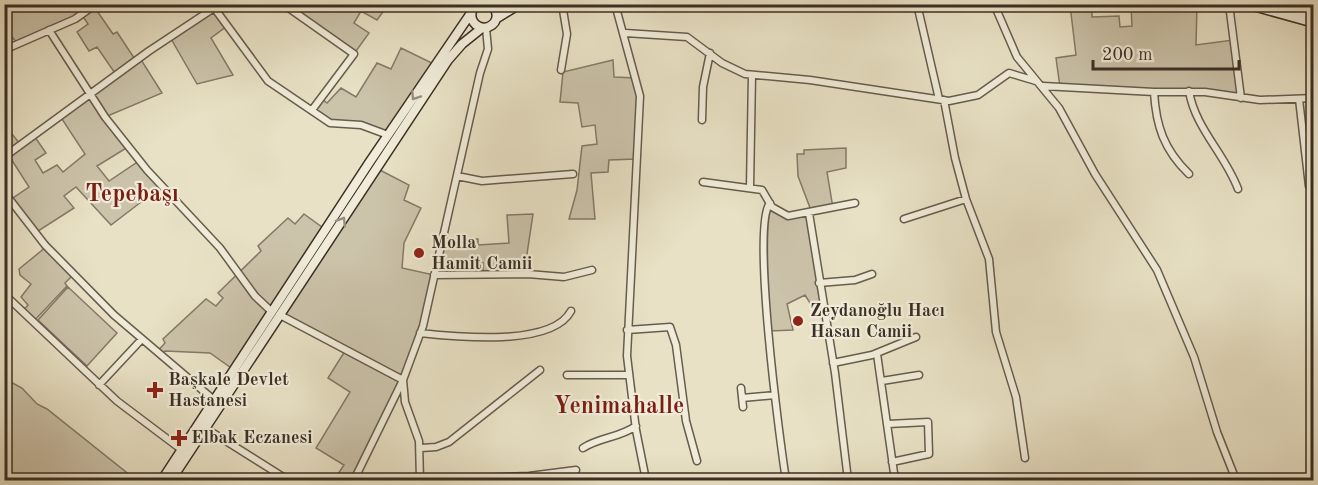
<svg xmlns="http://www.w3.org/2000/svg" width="1318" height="485" font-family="'Old Standard TT',serif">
	<rect width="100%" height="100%" fill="#e8e1c5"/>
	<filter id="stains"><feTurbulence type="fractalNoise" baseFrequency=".00333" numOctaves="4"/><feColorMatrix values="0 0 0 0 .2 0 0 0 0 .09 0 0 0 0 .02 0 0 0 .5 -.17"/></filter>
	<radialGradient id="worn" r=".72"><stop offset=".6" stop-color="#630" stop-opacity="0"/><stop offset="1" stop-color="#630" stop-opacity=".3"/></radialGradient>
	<path fill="#cbc3aa" stroke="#847968" stroke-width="1.5" d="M5,5H93L113,34L117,32L136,61L140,58L162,93L105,117L128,147L97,166L109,181L139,161L162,186L111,225L76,187L64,196L74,208L35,233L10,200L29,187L8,154L5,157L4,124L20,144L33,134L46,153L35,160L43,173L57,165L63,172L85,154L60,116L117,76L97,47L89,51L77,32L88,24L82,15L17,43L5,28Z
		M283,5H388L377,20L361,11L354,23L369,33L354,54Z
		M1070,5H1099H1092V17L1119,16L1120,27L1132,26L1131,5H1197L1196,45L1233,40L1241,98L1219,94L1060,87L1056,58L1076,55Z
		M215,9L227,26L211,38L233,75L197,84L170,37Z
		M401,48L436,65L388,135L374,128L337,125L312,110L321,98L327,103L341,88L356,97L377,63L391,69Z
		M613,60L614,77L636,78L640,96L636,159L609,160L608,172L591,173L595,219H569L577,190L582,146L597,144L595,125L582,127L578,103L560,102L563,72Z
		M846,148V168L827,172L833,208L812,213L798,176L797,154H804V150Z
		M376,168L409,185L404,200L421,208L404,243L402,268L434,275L415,349L354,480H334L344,465L316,448L350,392L328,378L345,351L280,315Z
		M766,208L780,213H809L822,302L810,303L805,295L787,304L793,330L769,331L765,280Z
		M304,214L326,230L234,370L210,353L165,351L160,356L156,353L165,343L163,339L206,299L216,306L223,298L218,293L261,251L258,246L288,218L295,224Z
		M533,214L524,274H483V263H437L442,241L478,239V245L509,243L507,215Z
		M46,247L74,274L65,283L67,286L33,322L22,312L28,305L21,297L31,284L20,275L19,269Z
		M68,287L117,333L87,366L38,320Z
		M7,380L22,388L37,404L47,409L136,480L5,479L4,383Z"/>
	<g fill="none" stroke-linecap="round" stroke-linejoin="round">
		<defs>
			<path id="street" d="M283,4L354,54L312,110
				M615,4L640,96L627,356L636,430L646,480
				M917,4L939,99
				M994,4L1017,57L1059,108L1095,174L1157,270L1194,357L1217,432L1236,480
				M1229,4L1241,98
				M215,9L268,81L330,123L361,125L388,135
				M49,30L105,117L147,170L220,248L255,296L272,312
				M625,33L687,37L722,63L745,74L810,80L949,101L978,95L1009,73L1036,81
				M4,50L75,19L96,4
				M561,70L567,34L562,4
				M1043,86L1154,92H1205L1260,100L1314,98
				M1189,91C1195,128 1225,154 1238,189
				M1154,92C1156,126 1164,150 1189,174
				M1299,99L1309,186
				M944,100L955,158L966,199L989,259L996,332L1016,397L1025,458
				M702,120L703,87L710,53
				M4,157L149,51L220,4
				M457,176L482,181L573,174
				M703,182L762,190L772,207L788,216L855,203
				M750,187L752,75
				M4,192L45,245L114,315L214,400
				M770,203C751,225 780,442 786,480
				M809,213L835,373L848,480
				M904,219L966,199
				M434,275L528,274L564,277L592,270
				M819,283L855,280L872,274
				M4,294L117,401L182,450
				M280,315L403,380L405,402L419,441L420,480
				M627,330L670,327L676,345L686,421L697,461
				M420,333C457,337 552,347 571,311
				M877,354L895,480
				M833,363L872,355L916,337
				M567,375H629
				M882,381L919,375
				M99,385L141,340
				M741,388L743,407
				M742,398L775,395
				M888,424L928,422L929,454L892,462
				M202,426L288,480
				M421,448L436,447L449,442L540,370
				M583,448C600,437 619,438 636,426
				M354,480L403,380L423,326L480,73L488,49L486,28
				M420,480L529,476L576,470"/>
			<path id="secondary" d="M477,4C467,13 471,26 484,28C497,26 501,14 491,4
				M1246,4L1314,23
				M1276,4L1314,16
				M497,18L520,4
				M162,480L369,163L471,13
				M171,480L448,60L462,44L482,28"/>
		</defs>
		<use href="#street" stroke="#675c4d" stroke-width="9"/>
		<use href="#secondary" stroke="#3c2f25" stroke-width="11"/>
		<use href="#street" stroke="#f0ecd9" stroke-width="6"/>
		<use href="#secondary" stroke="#f0ecd9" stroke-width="8"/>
	</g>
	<defs><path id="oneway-chevron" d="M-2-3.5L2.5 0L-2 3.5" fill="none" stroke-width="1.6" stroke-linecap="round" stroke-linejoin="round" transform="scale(1.5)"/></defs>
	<g stroke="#968e7f">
		<use href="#oneway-chevron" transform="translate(415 96) rotate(124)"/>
		<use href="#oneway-chevron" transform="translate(342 221) rotate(-58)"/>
	</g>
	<g fill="#8f2418" stroke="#f0ecd9" stroke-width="2">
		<circle cx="419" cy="253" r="6"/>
		<circle cx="798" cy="321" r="6"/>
		<path d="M152 381h6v6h6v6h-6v6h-6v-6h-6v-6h6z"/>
		<path d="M176 429h6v6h6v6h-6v6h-6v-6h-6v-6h6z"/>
	</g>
	<g text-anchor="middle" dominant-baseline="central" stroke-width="4.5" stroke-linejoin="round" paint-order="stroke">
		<g font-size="18" font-weight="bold" fill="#3c2f25" stroke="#f0ecd9" text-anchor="start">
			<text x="431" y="243">Molla<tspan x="431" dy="21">Hamit Camii</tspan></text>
			<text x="810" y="311">Zeydanoğlu Hacı<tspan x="810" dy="21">Hasan Camii</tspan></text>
			<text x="168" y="380">Başkale Devlet<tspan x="168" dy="21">Hastanesi</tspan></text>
			<text x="191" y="438">Elbak Eczanesi</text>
		</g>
		<g font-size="24" font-weight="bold" fill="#7a1f14" stroke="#f0ecd9">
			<text x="132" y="195">Tepebaşı</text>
			<text x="619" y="407">Yenimahalle</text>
		</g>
	</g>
	<rect width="1318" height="485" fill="none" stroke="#e8e1c5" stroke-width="24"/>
	<rect x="6" y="6" width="1306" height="473" fill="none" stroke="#3c2f25" stroke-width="3"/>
	<rect x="12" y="12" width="1294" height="461" fill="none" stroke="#3c2f25" stroke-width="1.5"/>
	<path d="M1093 60v9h146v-9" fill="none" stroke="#3c2f25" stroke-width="3"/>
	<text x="1102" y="60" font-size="18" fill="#3c2f25" stroke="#f0ecd9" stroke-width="4.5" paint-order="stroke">200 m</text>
	<rect width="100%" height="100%" filter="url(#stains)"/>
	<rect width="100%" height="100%" fill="url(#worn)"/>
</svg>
